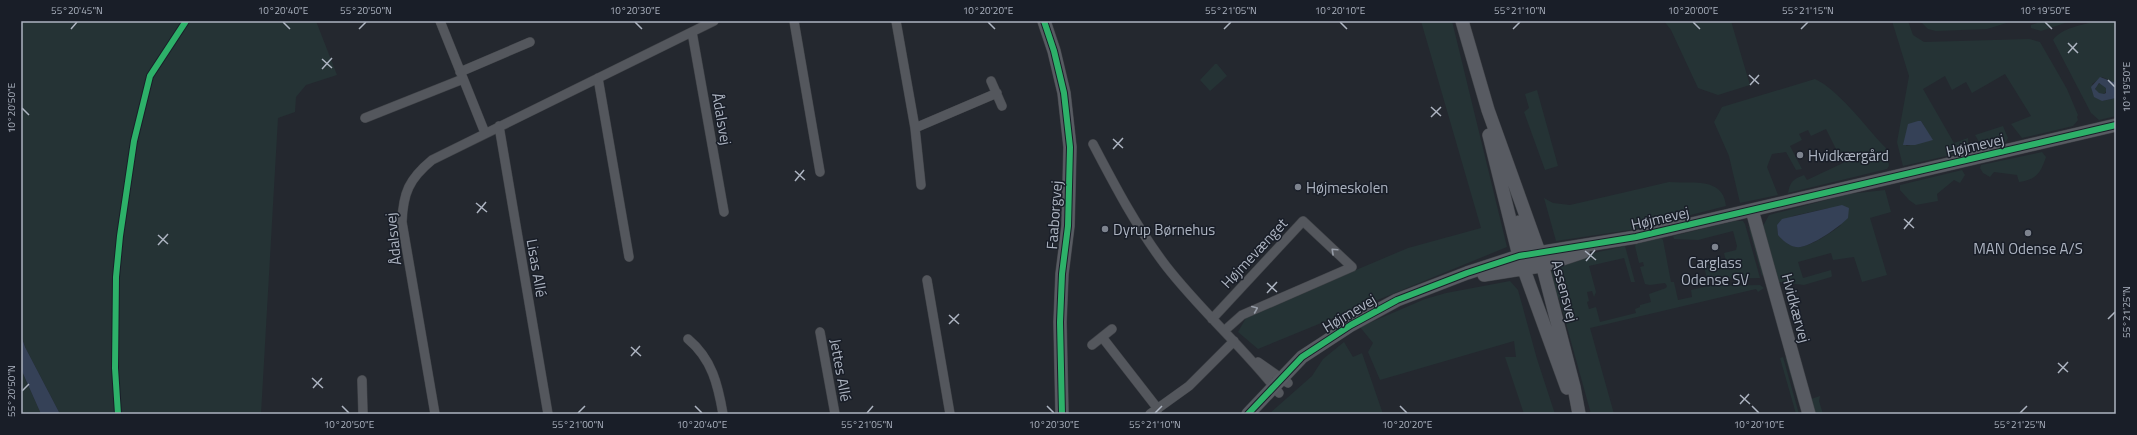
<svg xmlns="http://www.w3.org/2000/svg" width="2137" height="435" font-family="'Titillium Web',sans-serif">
	<rect width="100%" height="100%" fill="#24282f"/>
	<path fill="#253335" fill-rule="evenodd" d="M21,21H316L337,75L306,85L296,97L295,112L278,118L261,414H60L25,347L21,335Z
		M1421,21H1452L1507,247L1258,349L1238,332L1247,316L1408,248L1481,228Z
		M1664,21H1731L1750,85L1718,95L1698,88L1671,30Z
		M1892,21H1908L1913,35L1924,42L2029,39L2040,42L2067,89L2078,115L2077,117L2078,120L2073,126L2022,138L2011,124L2031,116L2005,74L1972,93L1966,82L1952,90L1945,76L1923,89L1954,143L1968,138V151L1903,166L1897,142L1909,76ZM1918,121H1921L1932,140L1906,146Z
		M1920,21H2013L1987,29L1936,31L1928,29Z
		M2043,21H2071L2041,31L2031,28V25Z
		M2096,21H2116V83L2102,77L2092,84L2102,101L2116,98V116L2099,120L2091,113L2053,40C2061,28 2083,25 2096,21Z
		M1215,64H1217L1227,76L1210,91L1200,80Z
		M1815,79C1837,89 1864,124 1881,143L1886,148L1889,166L1887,169L1788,193C1790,181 1794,179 1804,175L1807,180L1843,163L1826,129L1811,136L1808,130L1799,134L1802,140L1790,146L1802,169L1796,170L1786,152L1772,154L1767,167L1778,195L1740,203L1729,156L1714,122L1722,107Z
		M2095.5 89a5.5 5.5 0 1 1 11 0a5.5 5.5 0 1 1-11 0Z
		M1537,90L1558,166L1545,170L1524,112L1529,108L1525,94Z
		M2003,126L2008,138L2006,142L1982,147L1975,135Z
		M2042,152L2046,157C2040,174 2037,179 2019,182L2017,175L1994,172L1990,177L1983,173L1980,168L1981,165Z
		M1962,170L1965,175L1960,183L1954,180L1937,194L1938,201L1916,205L1909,200L1900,190V185Z
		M1669,182C1692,184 1723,176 1726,206L1636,229L1556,241L1544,198L1553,203L1570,205Z
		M1885,190L1891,212L1870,218L1887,275L1862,282L1854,257L1833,260L1831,253L1798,262L1803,278L1831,270L1832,276L1831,277L1804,285L1779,282L1763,226L1769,215L1849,194ZM1829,208L1841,225C1832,232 1810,247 1799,247C1791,248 1783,240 1778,235L1777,225L1793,216Z
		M1735,221H1743L1745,224L1760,278L1707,279L1704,266L1726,261L1724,253L1736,250L1737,246L1733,231L1698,240L1674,239L1673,236Z
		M1748,225L1752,232L1765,273L1762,276Z
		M1661,238L1663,240L1671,282H1674L1678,300L1692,297L1691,290L1709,286L1760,285L1764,288L1758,292L1756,289L1590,328L1614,414H1591L1559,298L1554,299L1550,273C1565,256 1603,252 1625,246L1635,282H1631L1624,258L1589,266L1596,292L1594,297L1592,291L1587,292L1589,301L1587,302L1589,309L1596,307L1600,322L1636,313L1635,309L1640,307V305L1651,302L1649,294L1666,288L1667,286L1665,283L1650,285L1645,284L1640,267L1644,266L1643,262L1639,263L1635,246L1636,244Z
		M1510,281L1518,290L1537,359L1555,414H1524L1505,357H1516L1514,341L1380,380L1368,352L1373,343L1360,327L1425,299L1446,293Z
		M1344,342L1353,357L1362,353L1383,414H1269L1312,376L1323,359Z
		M1783,357L1799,414H1796L1780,358Z
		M1785,357L1788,359L1804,412L1802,414Z
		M21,369L41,414H21Z
		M1820,396L1819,401L1823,414H1815L1811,399Z"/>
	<path fill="#354157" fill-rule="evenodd" d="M2100,77L2116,83V98L2102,101L2094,97L2091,87ZM2099,83L2106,88V93L2104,94L2099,93L2095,89Z
		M1918,121H1921L1933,140L1915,145H1903L1908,124Z
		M1842,205L1849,208L1848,218C1839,227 1809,249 1796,247C1789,246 1782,240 1778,235L1777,225L1782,219Z
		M21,335L25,347L60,414H41L21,369Z"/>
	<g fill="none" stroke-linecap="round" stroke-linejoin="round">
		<defs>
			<path id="street" d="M440,21L485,133
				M794,21L820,172
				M896,21L915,128L921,185
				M692,32L724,212
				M460,72L530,42
				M598,78L629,257
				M991,81L1002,106
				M365,118L463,79
				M499,126L548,414
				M915,128L997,93
				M1093,144C1115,186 1137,228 1166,266C1201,311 1244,348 1279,393
				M927,280L950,414
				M1212,319L1303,221L1352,267L1242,315L1224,331
				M820,332L835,414
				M1102,337L1158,409
				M688,339C712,359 718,385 723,414
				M1092,345L1112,329
				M1258,362L1288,383
				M362,380L363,414
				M435,414L402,222C403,193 409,179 432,160L714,21
				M1150,414L1189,386L1234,341"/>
			<path id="secondary" d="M1044,21L1054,51L1064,93L1070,147L1068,226L1062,274L1060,322L1062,414
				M1462,21L1488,110L1539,252L1574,387L1579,414
				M1489,135L1519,256L1567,388
				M1752,210L1809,414
				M1519,222L1529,254L1535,260
				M1484,275L1541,266L1583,252
				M1248,414L1302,357L1351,325L1397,300L1467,273L1519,256L1636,237L2116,125"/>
		</defs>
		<use href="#street" stroke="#404348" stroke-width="10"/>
		<use href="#secondary" stroke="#404348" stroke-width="14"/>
		<use href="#street" stroke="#54575d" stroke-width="9"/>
		<use href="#secondary" stroke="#585b62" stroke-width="13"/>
		<defs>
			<path id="cycleway" d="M1044,21L1054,51L1064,93L1070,147L1068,226L1062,274L1060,322L1062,414
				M118,414L115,368L116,277L120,236L134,141L150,76L186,21
				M1248,414L1302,357L1351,325L1397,300L1467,273L1519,256L1636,237L2116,125"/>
		</defs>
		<use href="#cycleway" stroke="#191e28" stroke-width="8"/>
		<use href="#cycleway" stroke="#2db169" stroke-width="6"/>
	</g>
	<defs><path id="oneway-chevron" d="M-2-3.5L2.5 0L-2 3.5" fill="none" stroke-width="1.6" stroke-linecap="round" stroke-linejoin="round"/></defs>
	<g stroke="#979da8">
		<use href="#oneway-chevron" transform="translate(1334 251) rotate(-137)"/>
		<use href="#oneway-chevron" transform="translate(1255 309) rotate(-23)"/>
	</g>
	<path fill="none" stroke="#adb4c1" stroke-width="1.5" d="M283,22L290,29M635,22L642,29M988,22L995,29M1340,22L1347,29M1693,22L1700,29M2045,22L2052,29M71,29L77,22M359,29L366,22M1224,29L1231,22M1513,29L1520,22M1801,29L1808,22M2068,43L2078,53M2068,53L2077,43M322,59L332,68M322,69L332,58M1749,75L1759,84M2108,80L2115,87M1750,85L1759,75M1431,107L1441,116M22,108L29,115M1431,117L1441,107M1113,139L1123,148M1113,149L1123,138M795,171L805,180M795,181L804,170M476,203L487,212M477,213L486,202M1904,219L1914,228M1904,229L1913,218M158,235L168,244M158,245L168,234M1585,251L1596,260M1586,261L1595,250M1267,283L1277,292M1267,293L1277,282M949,315L959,324M2108,319L2115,312M949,324L959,314M631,347L641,356M631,356L640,346M2058,363L2068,372M2058,373L2068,362M312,378L323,388M313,388L322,378M22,391L29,384M1740,395L1750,404M1740,404L1749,394M342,406L349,413M695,406L702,413M1047,406L1054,413M1400,406L1407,413M1752,406L1759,413M578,413L585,406M867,413L873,406M1155,413L1162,406M2020,413L2027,406"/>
	<g fill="#7d838e" stroke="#191e28" stroke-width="1.5">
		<circle cx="1800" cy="155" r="4"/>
		<circle cx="1298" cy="187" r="4"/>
		<circle cx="1105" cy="229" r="4"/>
		<circle cx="2028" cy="233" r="4"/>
		<circle cx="1715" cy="247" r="4"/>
	</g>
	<g text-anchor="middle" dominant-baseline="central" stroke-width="3" stroke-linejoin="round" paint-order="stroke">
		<g font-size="15" fill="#adb4c1" stroke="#191e28">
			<text transform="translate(722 119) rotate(80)">Ådalsvej</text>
			<text transform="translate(1975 145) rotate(-13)">Højmevej</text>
			<text transform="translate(1054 215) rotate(-86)">Faaborgvej</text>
			<text transform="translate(1660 218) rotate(-13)">Højmevej</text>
			<text transform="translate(393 239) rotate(-96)">Ådalsvej</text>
			<text transform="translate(1254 253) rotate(-47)">Højmevænget</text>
			<text transform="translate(537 268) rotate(80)">Lisas Allé</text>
			<text transform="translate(1565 291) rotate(75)">Assensvej</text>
			<text transform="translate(1796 308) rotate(75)">Hvidkærvej</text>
			<text transform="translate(1349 313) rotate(-31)">Højmevej</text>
			<text transform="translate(841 370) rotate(80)">Jettes Allé</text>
		</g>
		<g font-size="15" fill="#adb4c1" stroke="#191e28" text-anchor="start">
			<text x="1808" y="155">Hvidkærgård</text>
			<text x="1306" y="187">Højmeskolen</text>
			<text x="1113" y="229">Dyrup Børnehus</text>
			<text x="2028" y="248" text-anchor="middle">MAN Odense A/S</text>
			<text x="1715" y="262" text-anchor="middle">Carglass<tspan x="1715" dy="17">Odense SV</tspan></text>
		</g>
	</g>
	<rect width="2137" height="435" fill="none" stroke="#191e28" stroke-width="44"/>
	<rect x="22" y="22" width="2093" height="391" fill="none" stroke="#adb4c1" stroke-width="1.5"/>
	<g font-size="10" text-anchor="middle" fill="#adb4c1">
		<text x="77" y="14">55°20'45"N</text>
		<text x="283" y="14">10°20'40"E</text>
		<text x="366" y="14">55°20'50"N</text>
		<text x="635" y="14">10°20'30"E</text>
		<text x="988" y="14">10°20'20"E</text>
		<text x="1231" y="14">55°21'05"N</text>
		<text x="1340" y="14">10°20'10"E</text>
		<text x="1520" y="14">55°21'10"N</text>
		<text x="1693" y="14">10°20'00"E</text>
		<text x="1808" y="14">55°21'15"N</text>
		<text x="2045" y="14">10°19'50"E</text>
		<text transform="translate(2126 87) rotate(-90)" y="4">10°19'50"E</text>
		<text transform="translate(11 108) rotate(-90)" y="4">10°20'50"E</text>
		<text transform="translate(2126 312) rotate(-90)" y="4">55°21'25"N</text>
		<text transform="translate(11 391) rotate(-90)" y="4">55°20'50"N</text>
		<text x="349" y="428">10°20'50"E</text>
		<text x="578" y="428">55°21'00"N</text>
		<text x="702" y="428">10°20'40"E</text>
		<text x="867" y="428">55°21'05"N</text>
		<text x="1054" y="428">10°20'30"E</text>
		<text x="1155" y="428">55°21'10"N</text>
		<text x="1407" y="428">10°20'20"E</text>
		<text x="1759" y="428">10°20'10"E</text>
		<text x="2020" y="428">55°21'25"N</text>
	</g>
</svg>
